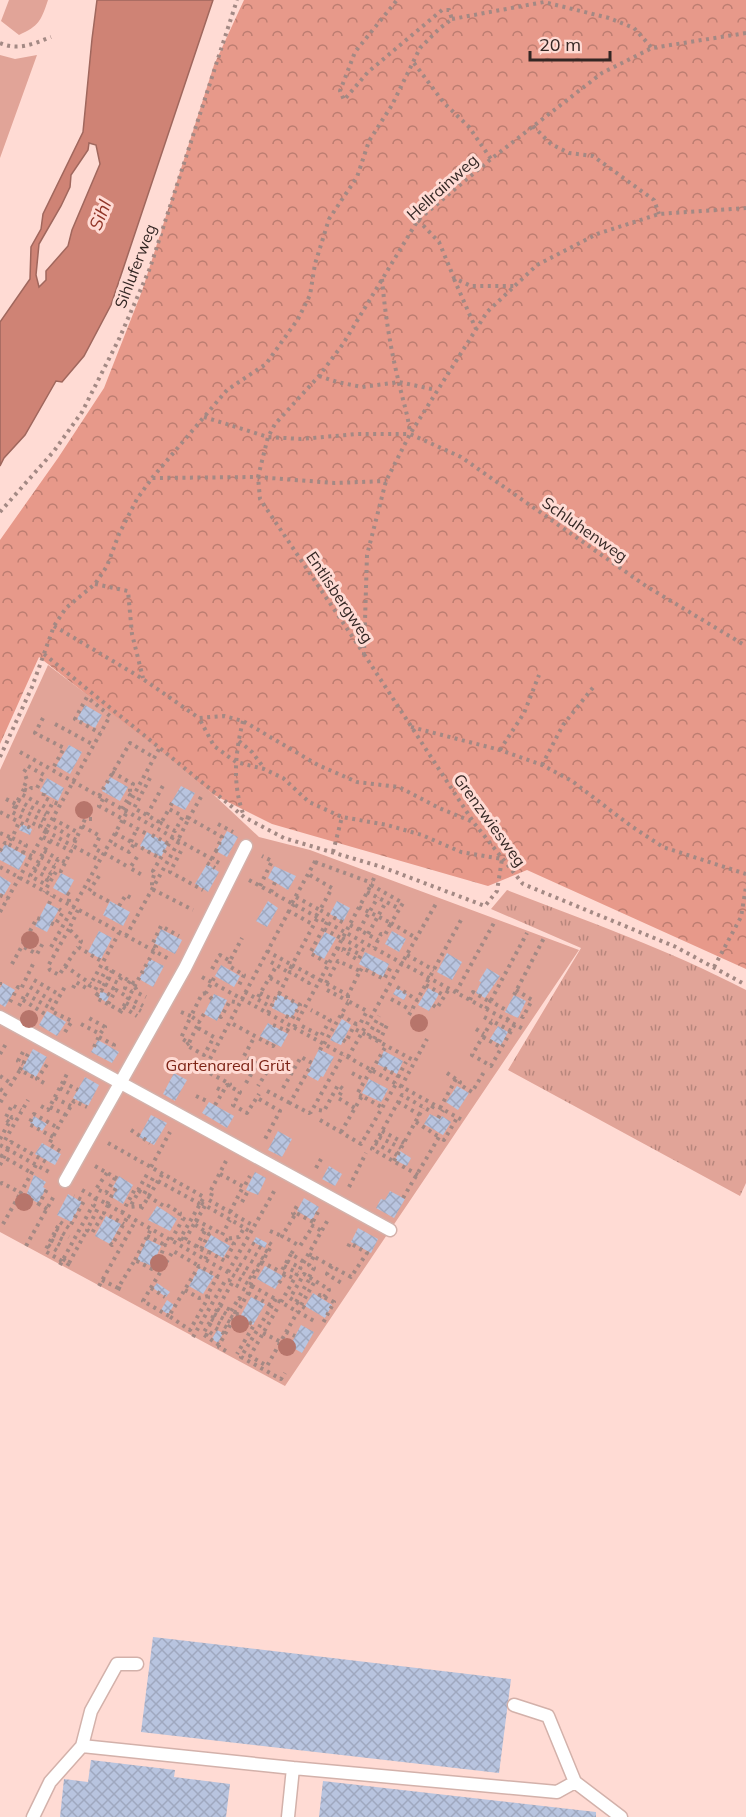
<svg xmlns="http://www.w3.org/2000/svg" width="746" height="1817" font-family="Mulish,sans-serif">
	<defs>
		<pattern id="grass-tufts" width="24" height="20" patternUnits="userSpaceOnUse" patternTransform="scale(1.5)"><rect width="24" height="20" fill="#e1a498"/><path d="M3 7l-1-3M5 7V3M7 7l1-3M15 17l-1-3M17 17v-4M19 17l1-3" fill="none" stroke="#b7867c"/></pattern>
		<pattern id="forest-crowns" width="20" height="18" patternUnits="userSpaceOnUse" patternTransform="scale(1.5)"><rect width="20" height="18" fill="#e7998a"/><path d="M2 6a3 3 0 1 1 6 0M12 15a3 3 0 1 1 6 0" fill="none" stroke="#bc7d71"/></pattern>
		<pattern id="building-cross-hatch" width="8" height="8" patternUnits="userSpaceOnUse" patternTransform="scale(1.5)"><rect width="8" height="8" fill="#b8c4df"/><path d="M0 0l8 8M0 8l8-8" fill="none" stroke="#9fa8bf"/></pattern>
	</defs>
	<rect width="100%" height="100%" fill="#ffdbd4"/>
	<path fill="url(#grass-tufts)" d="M507,890C587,921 670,950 746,990V1183L740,1196L508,1070L581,948L491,909Z"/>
	<path fill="url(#forest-crowns)" d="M244,0H746V969L527,870L488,886L272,824L214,795L39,657L0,744V540L58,458L104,388L142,291L214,65Z"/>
	<path fill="#e1a498" d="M9,0H48C41,21 39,26 19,35L1,21Z
		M0,55L15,59L37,55L0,158Z
		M48,665L159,749L214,795L259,837L310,850L579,950L285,1386L0,1232V770Z"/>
	<path fill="#cf8375" stroke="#a0675d" stroke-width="1.5" fill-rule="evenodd" d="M97,0H213L111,305L84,356L62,382L56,381L25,435L4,458L0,466V322L30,279L31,247L41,229L43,214L83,132L92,39ZM89,143L96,145L100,164L72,230L68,246L46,271V280L39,287L36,275L39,244L61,206L70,187L71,175L88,150Z"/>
	<path fill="url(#building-cross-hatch)" d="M85,705L102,715L95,728L77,719Z
		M69,745L82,752L70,774L56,766Z
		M110,777L128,787L120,801L102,791Z
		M47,778L64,788L58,801L40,791Z
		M181,786L195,793L185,810L171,803Z
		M22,824L32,829L30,835L19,830Z
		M227,831L238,837L227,857L216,851Z
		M147,832L168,844L161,857L140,846Z
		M5,844L26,856L19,870L0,860V853Z
		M207,864L219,872L208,892L195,884Z
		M274,866L296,876L288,890L268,878Z
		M61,873L74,880L66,895L53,888Z
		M0,876L11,883L4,895L0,893Z
		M110,901L130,912L123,926L103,915Z
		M268,901L278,908L267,927L256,921Z
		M337,901L350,908L343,922L330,914Z
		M47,903L59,909L47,932L35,926Z
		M161,929L182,940L175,954L154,943Z
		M99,931L112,938L101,959L88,952Z
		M392,931L406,939L399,952L385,944Z
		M325,932L336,938L324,959L313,953Z
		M365,952L389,964L383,977L359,964Z
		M447,953L462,962L452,980L437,972Z
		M150,959L164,966L153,987L139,979Z
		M221,965L240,976L234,987L215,976Z
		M487,968L500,976L485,998L476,993L481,982L479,981Z
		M3,983L15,990L5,1007L0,1004V988Z
		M397,988L407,994L404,1000L393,994Z
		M428,988L439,994L429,1011L418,1005Z
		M101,991L110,995L106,1002L98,997Z
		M214,994L227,1000L217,1021L204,1014Z
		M278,994L299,1005L292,1018L272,1008Z
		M514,995L526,1001L518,1018L505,1012Z
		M47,1011L66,1022L57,1036L39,1025Z
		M342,1019L351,1025L341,1045L330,1040Z
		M268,1023L288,1034L281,1047L260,1036Z
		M498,1026L508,1032L501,1045L490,1039Z
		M98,1040L119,1052L112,1063L91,1052Z
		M33,1049L47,1057L36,1077L22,1069Z
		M319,1049L334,1057L323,1077L321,1076L318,1081L307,1075L311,1070L309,1069Z
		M384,1051L403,1061L397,1074L377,1064Z
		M174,1073L187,1080L175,1101L163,1094Z
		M85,1077L99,1085L88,1106L73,1098Z
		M369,1079L388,1089L381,1102L362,1093Z
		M457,1086L469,1093L458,1110L446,1102Z
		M209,1102L234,1116L227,1128L202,1113Z
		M430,1114L440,1119L442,1116L451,1122L443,1135L424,1124Z
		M151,1115L167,1123L154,1145L139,1137Z
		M34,1116L47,1124L42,1131L30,1123Z
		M278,1131L292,1139L282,1157L268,1150Z
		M42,1143L61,1154L55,1165L35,1154Z
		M400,1151L411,1158L407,1166L395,1160Z
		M329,1166L342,1174L335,1186L322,1179Z
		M255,1172L266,1178L258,1195L246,1190Z
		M34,1175L46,1182L43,1187L46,1189L38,1203L26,1196Z
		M119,1176L133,1185L123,1204L112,1197L117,1189L113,1187Z
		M390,1191L405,1199L394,1218L376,1208L381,1199L385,1200Z
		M68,1194L82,1202L71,1222L57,1215Z
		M304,1198L319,1207L312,1220L297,1211Z
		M157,1206L177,1219L170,1231L148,1220Z
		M106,1216L121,1224L110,1244L95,1236Z
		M358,1228L378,1239L371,1253L351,1242Z
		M211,1235L230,1246L223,1258L204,1247Z
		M256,1237L267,1243L265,1248L253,1242Z
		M147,1239L161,1246L152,1266L137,1260Z
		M265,1266L283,1276L275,1289L257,1279Z
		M199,1268L214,1276L203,1294L189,1286Z
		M157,1283L170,1292L166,1297L153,1288Z
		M313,1293L332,1305L325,1318L305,1306Z
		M251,1297L265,1304L253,1325L240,1317Z
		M167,1300L174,1305L168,1314L161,1310Z
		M301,1325L314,1332L302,1353L290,1346Z
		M217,1330L223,1333L218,1343L212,1339Z
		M153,1637L511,1679L499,1773L141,1732Z
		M91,1760L175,1770L174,1777L230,1784L226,1817H60L64,1779L88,1782Z
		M323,1781L596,1812V1817H319Z"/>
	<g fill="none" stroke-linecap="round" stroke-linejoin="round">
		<defs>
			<path id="lane" d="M0,1017L390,1230
				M65,1181L185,968L246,846
				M514,1705L548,1716L575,1782L621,1817
				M82,1746L91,1711L117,1664H137
				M33,1817L50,1782L82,1746L293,1768
				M288,1817L293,1768L557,1792L575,1782"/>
		</defs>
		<use href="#lane" stroke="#d3b1aa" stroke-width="15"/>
		<path stroke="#a38984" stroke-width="4" stroke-dasharray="3 4.5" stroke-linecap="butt" d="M452,19L544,2L609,18L634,28L652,48
			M746,33L652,48L602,73L491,159L418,220L343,344L319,376L275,424L268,437L258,477L260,499L364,654L367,555L386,481L410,434L487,312L537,265L597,234L659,214L746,208
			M0,43C18,51 33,44 51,37
			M414,63L444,103L469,127L491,159
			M533,126L551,144L569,153L593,156L654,200L659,214
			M418,220L439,242L454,278L471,286H514
			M382,279C385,313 390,346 398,379C402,398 408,414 410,433
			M454,279L476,329
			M319,376L337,382L362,387L399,382L436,390
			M204,417L268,437L301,439L357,434H410L461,457L646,586L746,646
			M152,478L227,390L266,364L298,319L310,295L315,264L329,219L357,177L369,141L392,105L420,48L440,28L452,19L449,10H442L368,72L344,100L340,91L355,52L397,0
			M0,512L54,451L82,412L119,339L150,268L237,0
			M95,584L128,591L132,634L143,678
			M54,626L143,679L199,718L224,716L243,721L318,765L357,782L399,787L439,808L473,822
			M44,654L225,801L244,817L284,838L382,867L485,906L497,891L502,859L461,852L422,835L387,825L342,817L309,802L283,778L264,769L236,762L214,746L199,718
			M364,654L474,823L523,884L676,947L746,985
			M43,718L35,733L64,748L52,770
			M243,721C235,753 232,785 244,816
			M55,724L94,745
			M411,727L500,750L542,765L572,781L631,826L663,847L746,874
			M239,741L252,752L264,768
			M500,750L524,713L539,675
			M20,752L219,863
			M0,757L32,687L54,626L66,608L95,584L107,566L119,534L137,499L152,478L258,477L334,483L386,481
			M542,765L563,725L595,685
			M28,766L44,775L37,788H31L29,791L23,789L27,780L24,772Z
			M112,772L133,784L130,788V795
			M150,778L134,808L161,823L169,809
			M24,789L21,794L49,809
			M44,793L43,797L53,802
			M99,796L130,743L155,758
			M201,797L189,818L222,837L216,851
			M6,799L16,804L21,794
			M103,799L99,806L123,819
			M18,800L31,808
			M172,803L169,809L183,816
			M15,806L12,812L40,827
			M15,806L43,821
			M31,807L46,815
			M122,809L130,795L125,792
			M125,811L159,749
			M0,812L19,822
			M147,815L165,782
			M53,819L79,833
			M92,819H85L73,846L99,860
			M123,821L147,834
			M160,824L161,823L175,831L183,816L189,818L178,840
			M218,824L233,832
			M82,826L100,836L94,848L101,852
			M54,827L76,840
			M47,830L40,827L53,802L61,805
			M46,831L73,846
			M0,833L12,838
			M115,833L160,858
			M152,835L169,844
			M43,837L71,851L61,871L57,870L44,892
			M173,837L153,871L155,872L152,881V889L193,910
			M11,838L8,844L23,852
			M50,841L30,876L45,884L58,859L65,862
			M131,842L137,828
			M114,844L129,852L134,844
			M0,851L5,843L8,844
			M44,851L58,859
			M181,851L170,872L203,890
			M333,852L342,817
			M104,853L130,868
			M32,856L23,852L26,845L12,838L19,822L34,830
			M41,857L55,865
			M137,857L130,868L144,876
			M212,859L216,851L221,854
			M315,862L372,883
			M207,863L215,868
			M37,864L51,872
			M0,867L169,959
			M34,870L49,878
			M99,876L89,891L110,902
			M374,878L371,885L403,903L391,923L416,938
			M249,880L525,1030
			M260,886L272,861L262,856
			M271,892L275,882
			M367,892L400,909
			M67,893L70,895L68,905
			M0,895L8,899
			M296,897L320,910L332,888L308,874
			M292,903L317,858
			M49,904L52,896
			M294,904L289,911L314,925
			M119,906L126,895L133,899
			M359,907L391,923L385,935L381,934L374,948
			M78,910L69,929L81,941L78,947L103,962L119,933
			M0,912L110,716L87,697L75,719L100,733
			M316,916L320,910L344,923
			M40,919L37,918L22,946L37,954L43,943
			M327,922L310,953L329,964
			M51,923L55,925L63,912L59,909
			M350,925L378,940
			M69,929L48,966L50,970L59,975L78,947
			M324,929L341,938
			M359,930L378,897
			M368,934L386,902
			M126,936L179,841
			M342,938L367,952
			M51,947L127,812
			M337,948L343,951L345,947L361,955L358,960L342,950
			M267,951L292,965L289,972
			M407,955L434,970
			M230,961L229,966L244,975L238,987
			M271,962L288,972
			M12,964L22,946
			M65,966L91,984
			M714,967L741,917L746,887
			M212,969L220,955L230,961L242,938
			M112,971L135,984
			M360,971L362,968L384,979L391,967
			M202,977L464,1121
			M108,978L118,983L122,976
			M270,978L283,985
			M34,980L60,995
			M130,981L125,988L132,991
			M0,982V985
			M326,983L338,961L360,971L348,995L320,980L371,885
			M105,984L116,990
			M426,985L445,996
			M30,987L55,1003
			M135,987L138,993L146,997
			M397,987L417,1000
			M73,988L76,982L88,989L103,962
			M327,990L348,1001
			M516,990L532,1000L523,1017L519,1015
			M245,992L271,1007
			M456,992L495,921
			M260,993L274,1000
			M26,994L52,1009
			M279,994L290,972L309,983L313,976
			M98,995L94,992L107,968L112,971L101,990
			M348,995V1001L367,1011L360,1024H356L353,1028
			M514,995L544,938
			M258,997L277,965
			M212,999L206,993L215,976
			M391,999L411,1010
			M23,1000L45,1014
			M470,1000L473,992L490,1002L527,933
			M10,1002L18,987L21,989L34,962
			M126,1003L141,1011
			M108,1004L96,998L101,990L112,996
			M433,1005L437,1008L449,989
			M19,1006L24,996
			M123,1007L137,1016
			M486,1009L490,1001L506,1010
			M121,1011L108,1004L116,990L143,1006
			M181,1012L191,1016L181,1038L189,1043L199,1022
			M120,1013L156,947L152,945L161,926L179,936
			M268,1013L278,993L300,1005L292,1019L282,1014
			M204,1014L199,1022L191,1016L202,994L206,993
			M341,1015L356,1024
			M409,1015L461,920
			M219,1016L221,1017L230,1001L239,1003
			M484,1017L492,1021
			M507,1020L511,1015
			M81,1024L100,1034L105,1027L89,1018
			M233,1024L273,1046L274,1044
			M273,1025L287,1031L290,1026
			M302,1026L321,1036L330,1020L311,1010
			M294,1027L320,980L292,965L318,917
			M476,1029L484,1034
			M511,1031L492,1021L472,1055L491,1066L515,1024
			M65,1032L72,1021L51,1011L66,985
			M368,1036L379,1016
			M99,1037L114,1045L112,1048
			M483,1037L502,1048
			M374,1039L383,1022
			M343,1040L346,1042L353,1028L415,1061
			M379,1042L387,1025
			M189,1043L186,1045L204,1055L214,1037L196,1027
			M324,1044L349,1001
			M94,1047L100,1034
			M320,1050L323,1044
			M23,1052L18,1061L23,1064
			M0,1054L7,1042
			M28,1054L20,1070L37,1079
			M348,1057L437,902
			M257,1064L268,1070L258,1086
			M384,1068L398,1076L395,1083
			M309,1069L290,1103L309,1113L311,1112L343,1055
			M372,1070L386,1046
			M352,1073L365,1080
			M447,1073L460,1082L459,1084L472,1092L484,1072
			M0,1076L12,1084
			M398,1077L406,1062
			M63,1082L78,1090
			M44,1083L37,1079L48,1063
			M246,1083L257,1064L244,1056L255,1036
			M10,1086L20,1070
			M228,1086L230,1084L204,1070L289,911
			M401,1087L427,1039
			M60,1088L69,1093
			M217,1088L223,1091
			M283,1088L301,1057L312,1063
			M0,1089L6,1093L0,1103
			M267,1091L290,1103
			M196,1096L209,1102
			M362,1096L357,1094L371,1070
			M55,1098L71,1106
			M259,1099L280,1111L265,1139
			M398,1102L420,1115
			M215,1105L227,1085L240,1092L233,1105L247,1113L259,1094
			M41,1106L48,1110L67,1074
			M50,1107L66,1115
			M440,1108L456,1079
			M319,1110L324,1111L338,1085L343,1089L338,1098L355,1108
			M65,1116L74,1101L87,1107
			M438,1118L443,1110
			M320,1120L361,1144L396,1084
			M9,1122L5,1119L12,1105L21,1110
			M416,1122L439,1137
			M131,1130L150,1143
			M382,1131L404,1143
			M341,1132L362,1096L383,1108
			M53,1137L29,1124L34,1114L58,1128
			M379,1137L401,1148
			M0,1139L12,1117L17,1119
			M5,1140L28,1100
			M108,1143L204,1197L177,1244
			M375,1143L397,1155
			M0,1145L49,1172
			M7,1149L11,1142L48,1163
			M60,1151L49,1144L62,1120
			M0,1155L32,1173
			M394,1161L423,1108
			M0,1165L8,1149
			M36,1165L20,1194L39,1204
			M95,1166L118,1179
			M151,1167L170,1132
			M316,1168L321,1159
			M107,1173L96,1189L106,1193L115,1178
			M220,1174L244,1187L250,1176
			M418,1175L372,1149L402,1095L430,1111L434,1105
			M153,1178L144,1194L164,1206L167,1205L180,1213L179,1216L189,1222
			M158,1181L200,1204
			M0,1184L2,1183L21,1193
			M349,1187L366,1153
			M82,1190L316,1322
			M211,1196L212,1193L210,1192L226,1161
			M96,1198L93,1205L98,1208L87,1230L92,1233L104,1213
			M403,1198L439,1137L444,1140L457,1118
			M209,1200L254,1226
			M242,1202L248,1191
			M201,1203L243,1227V1230
			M107,1204L116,1188
			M108,1205L104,1213L124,1224
			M142,1206L130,1207L139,1191L144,1194
			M205,1206L194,1224L209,1234
			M47,1209L39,1204L48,1187
			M141,1209L163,1173
			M230,1212L243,1187
			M318,1212L311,1225L322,1231
			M122,1213L135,1189L138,1190L149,1171
			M295,1215L293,1213L298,1204
			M196,1220L222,1234
			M313,1222L296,1213L282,1236L300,1246L313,1226
			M3,1224L20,1194
			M56,1229L69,1237
			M270,1231L282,1236
			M53,1235L66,1241
			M222,1235L230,1220
			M147,1236L165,1245
			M181,1238L208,1253
			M51,1240L62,1246
			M171,1240L183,1219
			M185,1240L194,1224
			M110,1243L112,1245L128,1216
			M252,1243L268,1252
			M269,1243L272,1245L262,1262L281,1272
			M48,1245L59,1252
			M26,1246L54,1196
			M196,1247L205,1231
			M201,1249L210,1232
			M248,1250L264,1259
			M293,1251L291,1254L304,1262
			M291,1254L281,1272L295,1279
			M309,1254L351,1277L367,1253L350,1243L348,1247
			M244,1257L260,1266
			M63,1259L69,1263L66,1268
			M205,1259L209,1252L225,1261L234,1244L225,1239L239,1237L244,1228L249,1231
			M135,1260L151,1229
			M62,1261L45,1251L60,1222L69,1228L84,1201L74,1196
			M287,1261L301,1268
			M69,1263L87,1230
			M239,1264L256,1273
			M60,1265L93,1205
			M284,1266L298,1273
			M332,1266L327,1274L343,1284
			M236,1269L253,1279
			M228,1272L276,1188
			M219,1277L199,1266L169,1316L190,1330L208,1298V1294L217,1277H223
			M309,1277L314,1268L309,1265L314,1256
			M102,1280L118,1288L135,1260L152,1269H155L165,1245L169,1248
			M279,1283L285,1274
			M250,1285L262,1262
			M99,1286L136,1220
			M118,1288L124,1291
			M151,1288L165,1297
			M185,1290L199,1298L208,1296
			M248,1293L272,1306
			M319,1297L320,1295L334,1302L323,1323
			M276,1299L241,1357L281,1379L285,1373
			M281,1302L329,1218
			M296,1302L310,1278
			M220,1305L237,1313
			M301,1305L315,1281
			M305,1308L290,1298L304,1274L325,1287H328L329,1290L324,1297
			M217,1309L234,1318
			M277,1309L250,1356L267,1366L298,1311
			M231,1311L239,1298L243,1301
			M214,1314L232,1323
			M236,1315L254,1325L237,1354
			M169,1316L143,1301L173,1251L199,1266
			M211,1319L228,1328
			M209,1324L225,1334
			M286,1332L295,1336
			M263,1333L281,1342
			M206,1336L208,1331L214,1335
			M193,1337L225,1281L230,1280L232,1275
			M219,1345L203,1334L232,1283L249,1292
			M226,1351L219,1347V1345L252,1286"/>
		<use href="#lane" stroke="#fff" stroke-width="12"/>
	</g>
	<g fill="#b7756b">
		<circle cx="84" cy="810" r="9"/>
		<circle cx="30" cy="940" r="9"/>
		<circle cx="29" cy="1019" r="9"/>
		<circle cx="419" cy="1023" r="9"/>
		<circle cx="24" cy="1202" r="9"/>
		<circle cx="159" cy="1263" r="9"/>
		<circle cx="240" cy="1324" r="9"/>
		<circle cx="287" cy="1347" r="9"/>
	</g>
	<g text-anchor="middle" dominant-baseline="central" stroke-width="6" stroke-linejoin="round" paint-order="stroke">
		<g font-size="16" fill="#342724" stroke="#ffdbd4">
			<text transform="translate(442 187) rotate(-42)">Hellrainweg</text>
			<text transform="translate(135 266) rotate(-69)">Sihluferweg</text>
			<text transform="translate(585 529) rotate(35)">Schluhenweg</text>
			<text transform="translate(340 597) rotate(56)">Entlisbergweg</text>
			<text transform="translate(490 820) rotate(54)">Grenzwiesweg</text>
		</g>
		<g font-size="16" fill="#7c2215" stroke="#ffdbd4">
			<text x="228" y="1065">Gartenareal Grüt</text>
		</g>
		<g font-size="18" font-style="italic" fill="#913527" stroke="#ffdbd4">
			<text transform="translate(100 215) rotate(-68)">Sihl</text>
		</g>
	</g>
	<path d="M530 51v9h80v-9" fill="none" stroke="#342724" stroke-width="3"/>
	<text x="539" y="51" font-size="18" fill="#342724" stroke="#ffdbd4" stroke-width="4.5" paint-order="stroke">20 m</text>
</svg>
